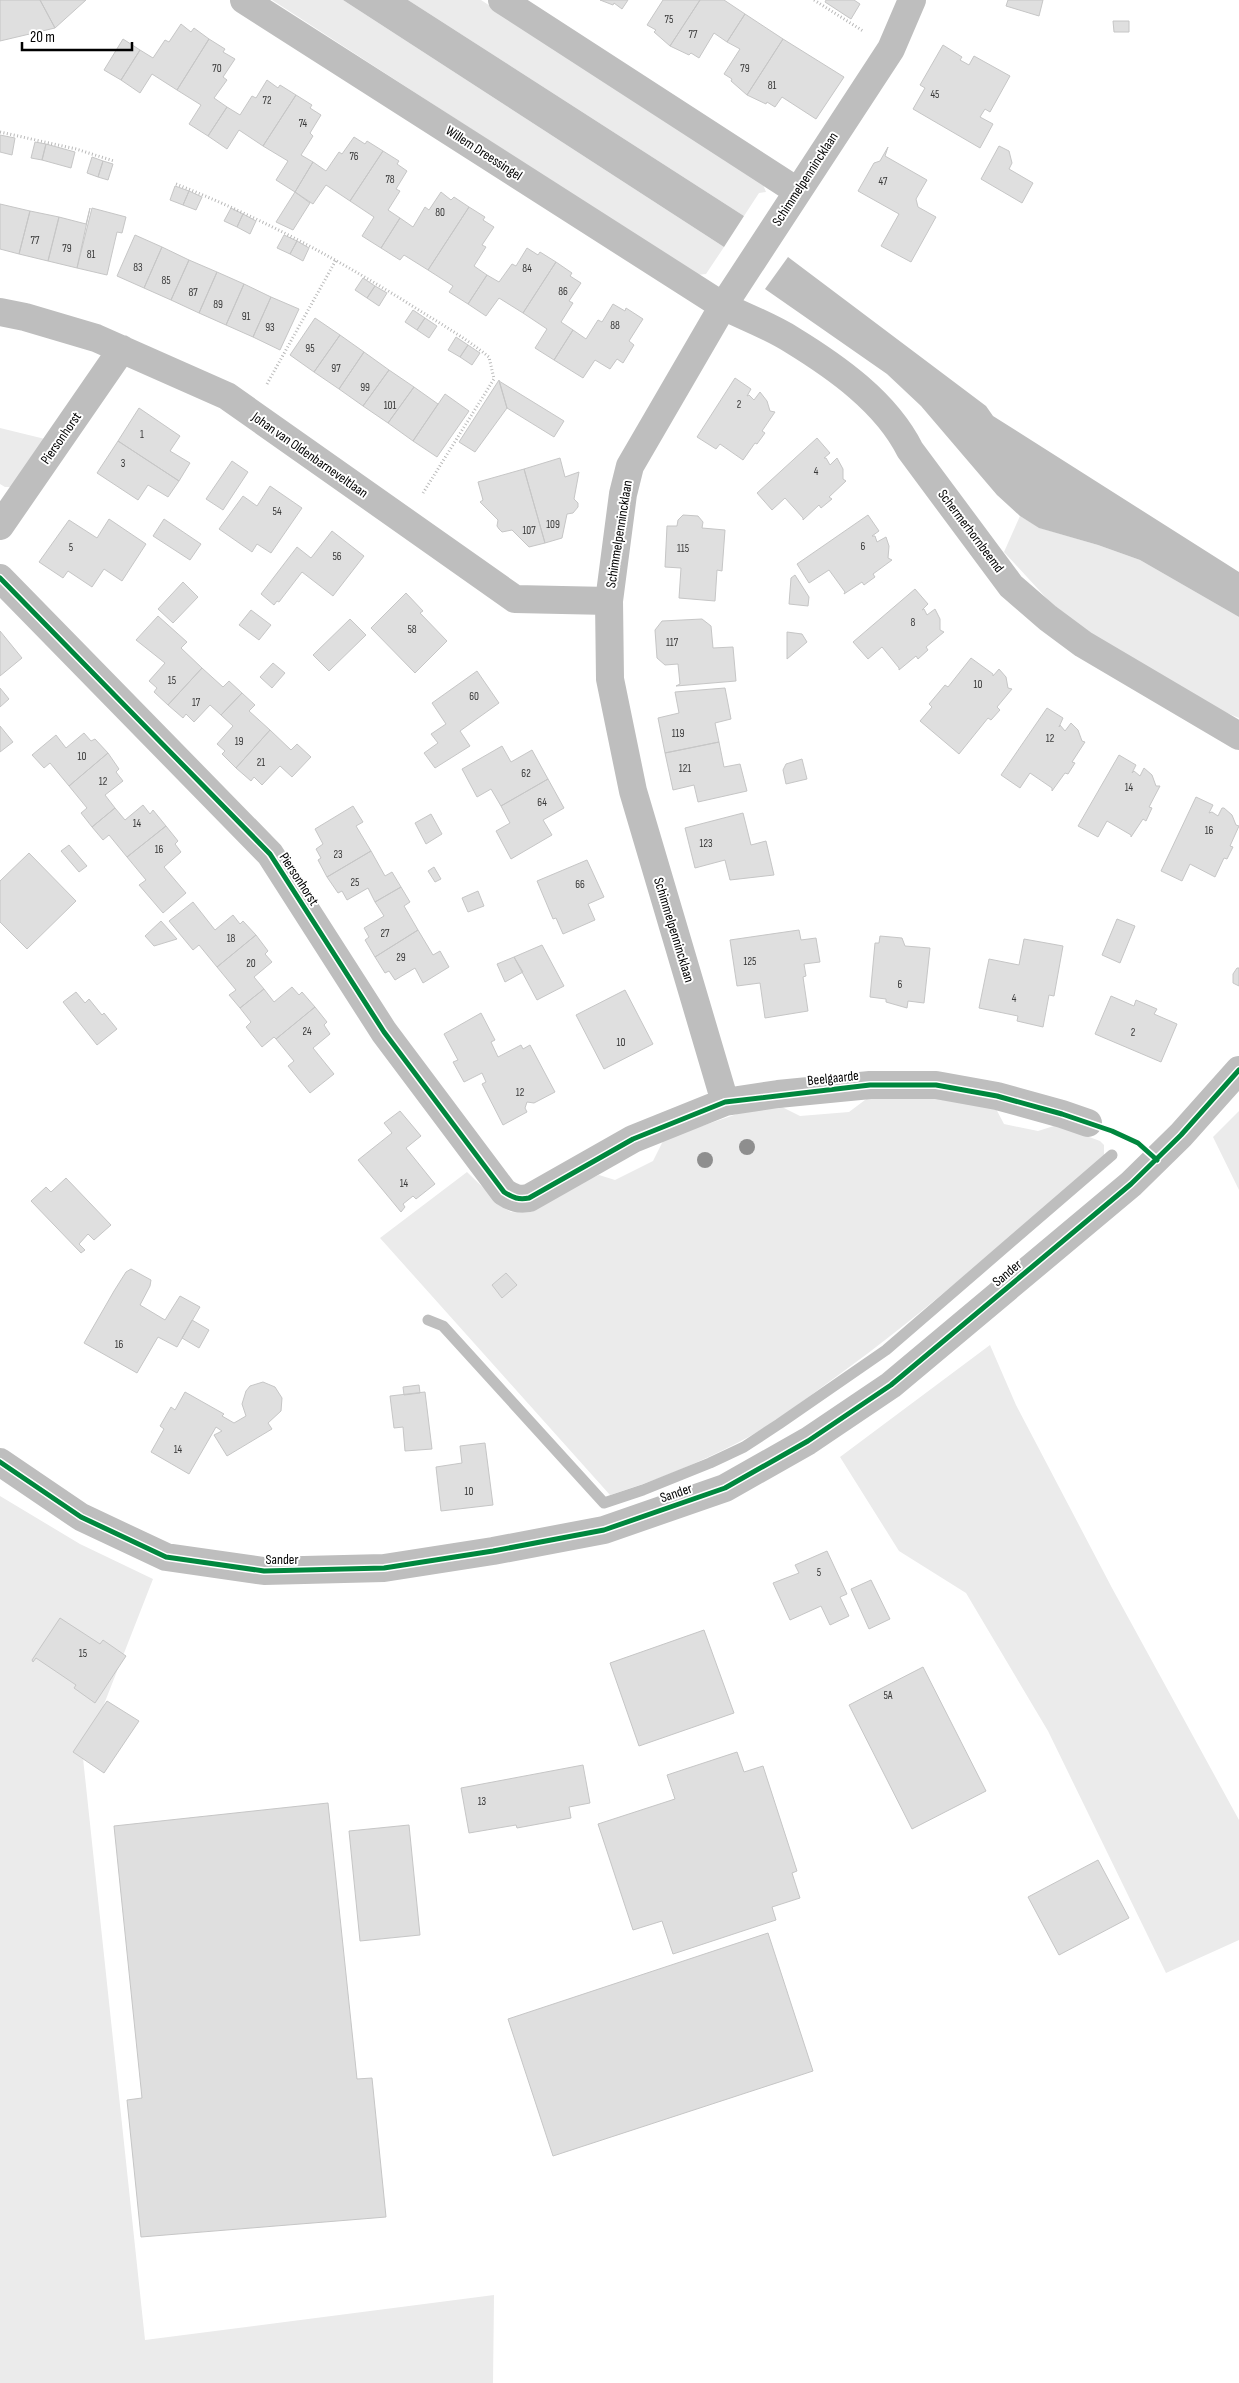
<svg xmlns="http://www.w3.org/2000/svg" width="1239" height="2383" font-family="'Sofia Sans Condensed',sans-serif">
	<rect width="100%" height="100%" fill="#fff"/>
	<path fill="#ebebeb" d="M272,0H343L724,247L706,274L697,275Z
		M408,0H481L762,182L766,192L759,193L744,216Z
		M0,428L45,439L11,487H5L0,484Z
		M1020,516L1040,528L1098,545L1140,560L1239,617V718L1201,702L1086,631L1049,601L1004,552Z
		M937,1096L995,1107L1004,1124L1038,1131L1057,1125L1100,1141L1104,1145V1156C1015,1231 928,1311 833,1379C803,1401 772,1425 739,1442C697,1464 654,1481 610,1495L380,1238L467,1172L504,1208L511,1212L526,1213L534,1211L563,1190L599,1175L615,1180L653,1161L664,1139L740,1113L780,1106L800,1116L849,1112L869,1097Z
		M1239,1111V1190L1213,1137Z
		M990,1345L1016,1405L1112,1588L1239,1820V1940L1166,1973L1048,1731L966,1593L899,1551L840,1457Z
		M0,1496L80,1544L153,1579L83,1758L145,2340L494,2295L493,2383H0Z"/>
	<path fill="#bebebe" d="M343,0H408L744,216L724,247Z
		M788,257L986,406L993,416L1239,572V617L1140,560L1098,545L1039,528L1020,516L997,495L921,406L887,374L765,289Z"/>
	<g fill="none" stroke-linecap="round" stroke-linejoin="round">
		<path stroke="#bebebe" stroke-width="11" d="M428,1320L443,1326L604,1503L643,1490L710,1463L744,1447L779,1424L886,1350L1112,1155"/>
	</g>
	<path fill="#dfdfdf" stroke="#c6c6c6" d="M0,0H40L55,28L0,41Z
		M40,0H86L55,28Z
		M600,0H628L622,9L614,3L613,5Z
		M663,0H700L670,46L654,32L656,30L647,25Z
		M700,0H724L745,14L727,42L714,33L699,58L691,53L689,55L670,46Z
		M826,0H854L860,4L851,19L825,2Z
		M1008,0H1043L1039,16L1006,6Z
		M745,14L783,39L747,95L731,81L732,79L724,74L740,49L727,42Z
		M1113,21H1129V32H1114Z
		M181,24L191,32L194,28L209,39L177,90L152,74L140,93L121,80L140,50L153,58L165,40L169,42Z
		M123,39L140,50L121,80L104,70Z
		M209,39L225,49L223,52L235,59L223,77L227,80L214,98L227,107L208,136L189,124L201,105L177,90Z
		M783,39L844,77L816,119L782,97L775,107L767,102L766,104L747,95Z
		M943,45L962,57L960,60L969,65L974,56L1010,76L990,112L985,109L980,117L993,124L980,148L913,109L925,88L920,85Z
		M267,80L278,88L280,85L296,95L263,146L239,130L227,149L208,136L227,107L240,115L252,96L256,98Z
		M296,95L312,105L310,108L321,115L310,133L313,136L301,155L313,162L295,192L276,180L288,161L263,146Z
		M0,135L15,138L12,155L0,152Z
		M354,137L365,144L367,141L383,151L350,201L326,185L313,204L295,192L313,162L326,171L339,152L342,154Z
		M35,142L46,144L42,160L31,158Z
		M46,144L75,152L71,168L42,160Z
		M999,146L1009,151L1012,163L1009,169L1033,183L1022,203L981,179Z
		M888,147L885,156L927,180L916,199L918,207L936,217L911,262L881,246L899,214L858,191L874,163L880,161Z
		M383,151L399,161L397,164L407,171L396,189L400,191L388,210L400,218L381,248L362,236L374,217L350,201Z
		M92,157L103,161L98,177L87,173Z
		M103,161L113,164L108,180L98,177Z
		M175,186L189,191L183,205L170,200Z
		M189,191L202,197L196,210L183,205Z
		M295,192L310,203L293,230L276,222Z
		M441,192L451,200L454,197L469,207L428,270L404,255L400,260L381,248L400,218L413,227L425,207L429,210Z
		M0,204L30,211L19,254L0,249Z
		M469,207L485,217L483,220L494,227L482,245L486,247L474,266L487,275L468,304L449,292L453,286L428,270Z
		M90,208L77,268L48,261L59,217L86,224Z
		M92,208L126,217L122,233L117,232L107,275L77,268Z
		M231,208L243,214L237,227L224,221Z
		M30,211L59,217L48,261L19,254Z
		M243,214L256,221L250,234L237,227Z
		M135,235L162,247L144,288L117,276Z
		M284,235L297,241L290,254L277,248Z
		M297,241L309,248L303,261L290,254Z
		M162,247L189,260L171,300L144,288Z
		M527,248L538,255L540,252L556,262L523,313L499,298L486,316L468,304L487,275L499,282L512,264L516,266Z
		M189,260L217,272L199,313L171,300Z
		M556,262L572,273L570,276L581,283L569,301L573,303L561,322L573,330L554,360L535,348L547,329L523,313Z
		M217,272L244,284L226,325L199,313Z
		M363,278L375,286L367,298L355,290Z
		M244,284L271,297L253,337L226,325Z
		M375,286L387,293L379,306L367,298Z
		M271,297L299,309L280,350L253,337Z
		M613,304L625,311L626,308L643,319L629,341L634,345L623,363L617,359L610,369L595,360L583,378L554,360L573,330L586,339L598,320L602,322Z
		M413,310L425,318L417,330L405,322Z
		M315,318L340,335L314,372L290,355Z
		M425,318L437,326L429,338L417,330Z
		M340,335L364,352L339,389L314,372Z
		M456,337L468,345L460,357L448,350Z
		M468,345L480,353L472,365L460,357Z
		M364,352L389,370L363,406L339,389Z
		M389,370L414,387L388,423L363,406Z
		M735,378L751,389L747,396L749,395L754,400L760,392L767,401L770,411L775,412L762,431L765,433L757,444L755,443L743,460L720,444L716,449L697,437Z
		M499,380L507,408L475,452L459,442Z
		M499,381L564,421L554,437L507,408Z
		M414,387L438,404L413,441L388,423Z
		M445,394L469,411L437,457L413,441Z
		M139,408L180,436L170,451L190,463L179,481L118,441Z
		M817,438L830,453L824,458H826L830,465L837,458L843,469V479L846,481L829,497L832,499L821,508L819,505L803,520V518L785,498L772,510L757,493Z
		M118,441L179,481L168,497L148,485L138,500L97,473Z
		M560,458L565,477L579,472L574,499L578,503V507L573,513L567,514L562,538L545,543L524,469Z
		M232,461L248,472L223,510L206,499Z
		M524,469L545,543L529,547L512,530L502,532L499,529L497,526L498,520L480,502L483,500L478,482Z
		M270,486L302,508L271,553L257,544L252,552L219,529L243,496L257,506Z
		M683,515L698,516L703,522L702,528L725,530L722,571L717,570L715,601L679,598L681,568L665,567L667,526H677L678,520Z
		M868,515L879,531L872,536H875L877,542L886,537L889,546L888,558L892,560L873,574L875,577L864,585L862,582L844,594L845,592L829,570L809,583L797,564Z
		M109,519L146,544L122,581L104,569L92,587L68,571L63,578L39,562L69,520L97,538Z
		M164,519L201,544L190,560L153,536Z
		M332,531L364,556L333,596L302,572L279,602L277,601L274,605L261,594L297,547L311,558Z
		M795,575L809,597L808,606L789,604L791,578Z
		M183,582L198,597L173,623L158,609Z
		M915,589L928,604L922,610L924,609L927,615L935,609L940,619V630L944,632L926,647L928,650L918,659L916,656L899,670V668L882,647L868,659L853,642Z
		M406,593L423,611L420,613L447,641L415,673L371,628Z
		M251,610L271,625L259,640L239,625Z
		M158,616L187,642L181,648L202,668L168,705L154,692L157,688L149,681L165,663L136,640Z
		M350,619L366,635L329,671L313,655Z
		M702,619L711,626L713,648L733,647L736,681L676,686L680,684L678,664L665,665L657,658L655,630L662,621Z
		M0,631L22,658L0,676Z
		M787,632L802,634L807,642L787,659Z
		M971,658L993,674V676L999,669L1006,677L1008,688L1012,689L997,707L1000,710L991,720L988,718L959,754L920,721L932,707L929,704L945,685L948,687Z
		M273,663L285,673L272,688L260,677Z
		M202,668L223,687L229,681L242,693L221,715L210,705L194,722L186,714L183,718L168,705Z
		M477,671L499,703L460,731L470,746L435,768L424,753L438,743L431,734L446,724L432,703Z
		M0,688L9,699L0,707Z
		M725,688L731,719L715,723L719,742L665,753L658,718L679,713L675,692Z
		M242,693L255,705L249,711L270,730L236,768L222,754L225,751L217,744L233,726L221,715Z
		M1047,708L1063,718L1059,727L1060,725L1065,731L1071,723L1078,730L1082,741L1085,742L1072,762L1075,763L1068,774L1065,773L1052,791V788L1030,773L1020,788L1001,775Z
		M0,726L13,742L0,752Z
		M270,730L291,750L297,744L311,757L292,777L280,766L262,785L254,777L251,781L236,768Z
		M84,733L91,741L95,739L108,753L69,786L50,763L44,768L32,755L56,735L66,748Z
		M719,742L724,767L740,764L747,791L698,802L694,785L673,790L665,753Z
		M502,746L511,762L532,750L548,779L501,806L491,789L477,797L462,769Z
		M108,753L119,769L116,772L123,781L105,795L115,808L92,827L81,813L87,808L69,786Z
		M1119,755L1136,765L1132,773L1134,771L1140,776L1144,768L1152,775L1156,786H1160L1149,807L1152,808L1146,821L1143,819L1131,837V835L1107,821L1098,837L1078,826Z
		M802,759L807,779L786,784L783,770L786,764Z
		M548,779L564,808L543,820L552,835L511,859L496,831L510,823L501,806Z
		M1196,797L1213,805L1209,813L1212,812L1218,816L1222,808H1224L1232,815L1236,825L1239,826L1230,846L1233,847L1227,859L1224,858L1215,877L1190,864L1182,881L1161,871Z
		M143,805L150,814L153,810L166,826L127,857L109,835L103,840L92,827L115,808L125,820Z
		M353,806L363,822L356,826L371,851L327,877L318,860L321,858L316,849L323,844L315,829Z
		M743,813L751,845L766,841L774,875L730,880L725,860L695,868L685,828Z
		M431,814L442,834L426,844L415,823Z
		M166,826L178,841L175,844L181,852L164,867L186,893L163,913L139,885L146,880L127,857Z
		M69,845L87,866L79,872L61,851Z
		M371,851L385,876L392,872L401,887L375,902L368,888L347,900L342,891L338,893L327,877Z
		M29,853L76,901L27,949L0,922V881Z
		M587,860L604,897L588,904L595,920L563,934L556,918L553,919L537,881Z
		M434,867L441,879L435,882L428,871Z
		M401,887L410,902L404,906L418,930L375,957L365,940L369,937L364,928L384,916L375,902Z
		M478,891L484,906L468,912L462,898Z
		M193,902L215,930L233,915L240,924L243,921L256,935L217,967L199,945L193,950L169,921Z
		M1117,919L1135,926L1120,963L1102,955Z
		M161,921L177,939L154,946L145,936Z
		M418,930L433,955L440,951L449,967L423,983L415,968L395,980L389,971L385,973L375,957Z
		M799,930L801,940L816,938L820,962L804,964L806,976L803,977L808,1011L765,1018L760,983L737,986L730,940Z
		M256,935L268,951L265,954L272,962L254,977L264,989L240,1008L229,995L236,990L217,967Z
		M880,936L902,938L905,946L930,948L924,1003L908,1001L907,1008L886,1002V999L870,997L875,943H879Z
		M1024,939L1063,946L1054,996L1049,995L1043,1027L1017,1021L1018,1016L979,1008L989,959L1019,965Z
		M542,945L564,986L537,1000L514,957Z
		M514,957L523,972L505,982L497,964Z
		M1237,968H1239V986L1233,983V974Z
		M292,987L299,995L302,992L315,1007L276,1039L274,1037L262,1047L246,1027L251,1022L240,1008L264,989L274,1002Z
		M625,990L653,1044L604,1069L576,1015Z
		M76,992L85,1003L89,999L102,1015L104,1013L117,1029L97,1045L63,1002Z
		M1111,996L1134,1006L1136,1000L1157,1009L1154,1014L1177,1024L1161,1062L1095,1034Z
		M315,1007L327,1022L324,1025L330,1034L313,1048L334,1074L310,1093L288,1066L294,1061L276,1039Z
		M481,1013L495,1040L491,1042L498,1057L521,1045L523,1049L530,1045L555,1092L534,1103L527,1102L525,1108L527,1112L503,1125L482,1084L486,1082L482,1073L464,1082L453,1062L458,1060L444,1034Z
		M400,1111L421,1136L406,1148L435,1184L416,1199L413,1196L403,1204L405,1207L401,1212L358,1160L392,1133L384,1123Z
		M66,1178L111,1225L94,1240L88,1234L79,1244L85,1250L81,1253L31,1201L46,1187L51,1192Z
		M131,1269L151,1280L150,1286L140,1305L165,1320L180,1296L200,1307L177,1347L158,1337L137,1373L84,1343L114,1291L126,1272Z
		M506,1273L517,1285L502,1298L492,1285Z
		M192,1320L209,1330L199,1348L182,1338Z
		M263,1382L275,1387L282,1398L281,1411L268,1423L272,1429L227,1456L214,1435L222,1431L216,1427L189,1474L151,1452L164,1429L160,1426L171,1407L175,1410L185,1392L224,1414L222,1416L234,1423L246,1416L242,1404L246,1391L250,1386Z
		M419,1385L420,1393L404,1395L403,1387Z
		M425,1392L432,1449L405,1451L403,1427L394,1428L390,1396Z
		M485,1443L493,1505L441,1511L436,1467L462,1463L460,1446Z
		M827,1551L847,1594L840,1597L849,1616L830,1625L821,1606L790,1620L773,1583L799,1573L795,1565Z
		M871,1580L890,1619L869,1629L851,1589Z
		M60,1618L100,1644L103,1640L126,1656L95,1703L74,1688L76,1685L36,1658L33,1662L32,1660Z
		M704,1630L734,1713L639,1746L610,1663Z
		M923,1667L986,1791L912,1829L849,1705Z
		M107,1701L139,1721L104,1773L73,1752Z
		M737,1752L744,1772L763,1766L797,1871L792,1873L800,1898L772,1907L776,1920L673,1954L662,1921L633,1930L598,1824L675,1799L667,1775Z
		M583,1765L590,1803L569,1807L571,1818L517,1828L516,1825L469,1833L461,1788Z
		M328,1803L357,2079L372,2078L386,2217L141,2237L127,2100L142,2098L114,1826Z
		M409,1825L420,1935L360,1941L349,1831Z
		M1098,1860L1129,1918L1059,1955L1028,1897Z
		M768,1933L813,2071L553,2156L508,2019Z"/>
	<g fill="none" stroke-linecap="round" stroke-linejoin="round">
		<path stroke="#b9b9b9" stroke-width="3" stroke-dasharray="1 2.5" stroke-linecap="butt" d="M814,0L863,31
			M0,132L76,149L114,161
			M176,184C257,216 332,256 406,302C434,320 463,336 489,357L494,379L423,493
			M267,384L336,260"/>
		<path stroke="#bebebe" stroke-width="28" d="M244,0L723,306C745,317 770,326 792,340C836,367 886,402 910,450L1011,586L1048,618L1083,644L1239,736
			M502,0L797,191
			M0,312L25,317L96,338L227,396L515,599L609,601
			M0,526L122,349
			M0,578L270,854L384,1032L504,1192C513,1198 519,1200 529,1198L633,1139L725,1102L778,1094L870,1085H936L997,1096L1062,1114L1088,1123
			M725,1102L633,791L610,679L609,601L623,494L630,466L723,306L891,49L912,0
			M0,1462L81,1517L166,1557L264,1571L384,1568L493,1551L604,1530L725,1488L808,1441L891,1385L1131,1184L1181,1135L1239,1070"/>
		<defs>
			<path id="cycleway" d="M0,578L270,854L384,1032L504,1192C513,1198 519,1200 529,1198L633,1139L725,1102L870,1085H936L997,1096L1062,1114L1112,1131L1138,1143L1157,1160
				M0,1462L81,1517L166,1557L264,1571L384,1568L493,1551L604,1530L725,1488L808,1441L891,1385L1131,1184L1181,1135L1239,1070"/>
		</defs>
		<use href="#cycleway" stroke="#fff" stroke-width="8"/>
		<use href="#cycleway" stroke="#00873e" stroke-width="5"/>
	</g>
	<g fill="#8e8e8e">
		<circle cx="747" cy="1147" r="8"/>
		<circle cx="705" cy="1160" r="8"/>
	</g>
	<g text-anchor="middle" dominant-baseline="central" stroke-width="4" stroke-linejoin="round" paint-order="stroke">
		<g font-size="11" fill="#383838">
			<text x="669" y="19">75</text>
			<text x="693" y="34">77</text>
			<text x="217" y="68">70</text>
			<text x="745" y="68">79</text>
			<text x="772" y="85">81</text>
			<text x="935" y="94">45</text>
			<text x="267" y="100">72</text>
			<text x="303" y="123">74</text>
			<text x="354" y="156">76</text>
			<text x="390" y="179">78</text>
			<text x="883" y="181">47</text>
			<text x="440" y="212">80</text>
			<text x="35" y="240">77</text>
			<text x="67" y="248">79</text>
			<text x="91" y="254">81</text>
			<text x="138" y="267">83</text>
			<text x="527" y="268">84</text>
			<text x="166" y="280">85</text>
			<text x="563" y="291">86</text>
			<text x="193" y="292">87</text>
			<text x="218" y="304">89</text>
			<text x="246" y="316">91</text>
			<text x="615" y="325">88</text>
			<text x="270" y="327">93</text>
			<text x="310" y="348">95</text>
			<text x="336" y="368">97</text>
			<text x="365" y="387">99</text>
			<text x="739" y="404">2</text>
			<text x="390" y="405">101</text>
			<text x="142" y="434">1</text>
			<text x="123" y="463">3</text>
			<text x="816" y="471">4</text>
			<text x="277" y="511">54</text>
			<text x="553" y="524">109</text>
			<text x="529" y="530">107</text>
			<text x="863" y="546">6</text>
			<text x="71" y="547">5</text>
			<text x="683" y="548">115</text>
			<text x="337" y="556">56</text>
			<text x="913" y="622">8</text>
			<text x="412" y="629">58</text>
			<text x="672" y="642">117</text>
			<text x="172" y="680">15</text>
			<text x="978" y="684">10</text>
			<text x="474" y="696">60</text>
			<text x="196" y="702">17</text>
			<text x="678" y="733">119</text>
			<text x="1050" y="738">12</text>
			<text x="239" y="741">19</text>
			<text x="82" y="756">10</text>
			<text x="261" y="762">21</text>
			<text x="685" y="768">121</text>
			<text x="526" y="773">62</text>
			<text x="103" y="781">12</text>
			<text x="1129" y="787">14</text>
			<text x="542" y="802">64</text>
			<text x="137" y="823">14</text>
			<text x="1209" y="830">16</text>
			<text x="706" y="843">123</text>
			<text x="159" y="849">16</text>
			<text x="338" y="854">23</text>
			<text x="355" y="882">25</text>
			<text x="580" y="884">66</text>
			<text x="385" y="933">27</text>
			<text x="231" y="938">18</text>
			<text x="401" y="957">29</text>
			<text x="750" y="961">125</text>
			<text x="251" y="963">20</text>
			<text x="900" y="984">6</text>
			<text x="1014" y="998">4</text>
			<text x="307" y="1031">24</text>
			<text x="1133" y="1032">2</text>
			<text x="621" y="1042">10</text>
			<text x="520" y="1092">12</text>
			<text x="404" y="1183">14</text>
			<text x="119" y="1344">16</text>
			<text x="178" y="1449">14</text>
			<text x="469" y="1491">10</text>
			<text x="819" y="1572">5</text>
			<text x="83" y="1653">15</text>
			<text x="888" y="1695">5A</text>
			<text x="482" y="1801">13</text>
		</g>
		<g font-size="14" fill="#000" stroke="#fff">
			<text transform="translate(484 153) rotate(33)">Willem Dreessingel</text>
			<text transform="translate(805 179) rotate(-57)">Schimmelpennincklaan</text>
			<text transform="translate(61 438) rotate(-55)">Piersonhorst</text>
			<text transform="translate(310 455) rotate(35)">Johan van Oldenbarneveltlaan</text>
			<text transform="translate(971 531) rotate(53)">Schermerhornbeemd</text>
			<text transform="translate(619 534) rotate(-81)">Schimmelpennincklaan</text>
			<text transform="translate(299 879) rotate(57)">Piersonhorst</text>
			<text transform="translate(674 930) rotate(73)">Schimmelpennincklaan</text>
			<text transform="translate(833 1078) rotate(-6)">Beelgaarde</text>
			<text transform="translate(1007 1273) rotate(-40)">Sander</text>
			<text transform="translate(676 1493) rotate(-19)">Sander</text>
			<text x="282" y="1559">Sander</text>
		</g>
	</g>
	<path d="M22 42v8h110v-8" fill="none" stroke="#000000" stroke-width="2.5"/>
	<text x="30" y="42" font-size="15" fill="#000000" stroke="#ffffff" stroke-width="4" paint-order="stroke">20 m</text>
</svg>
